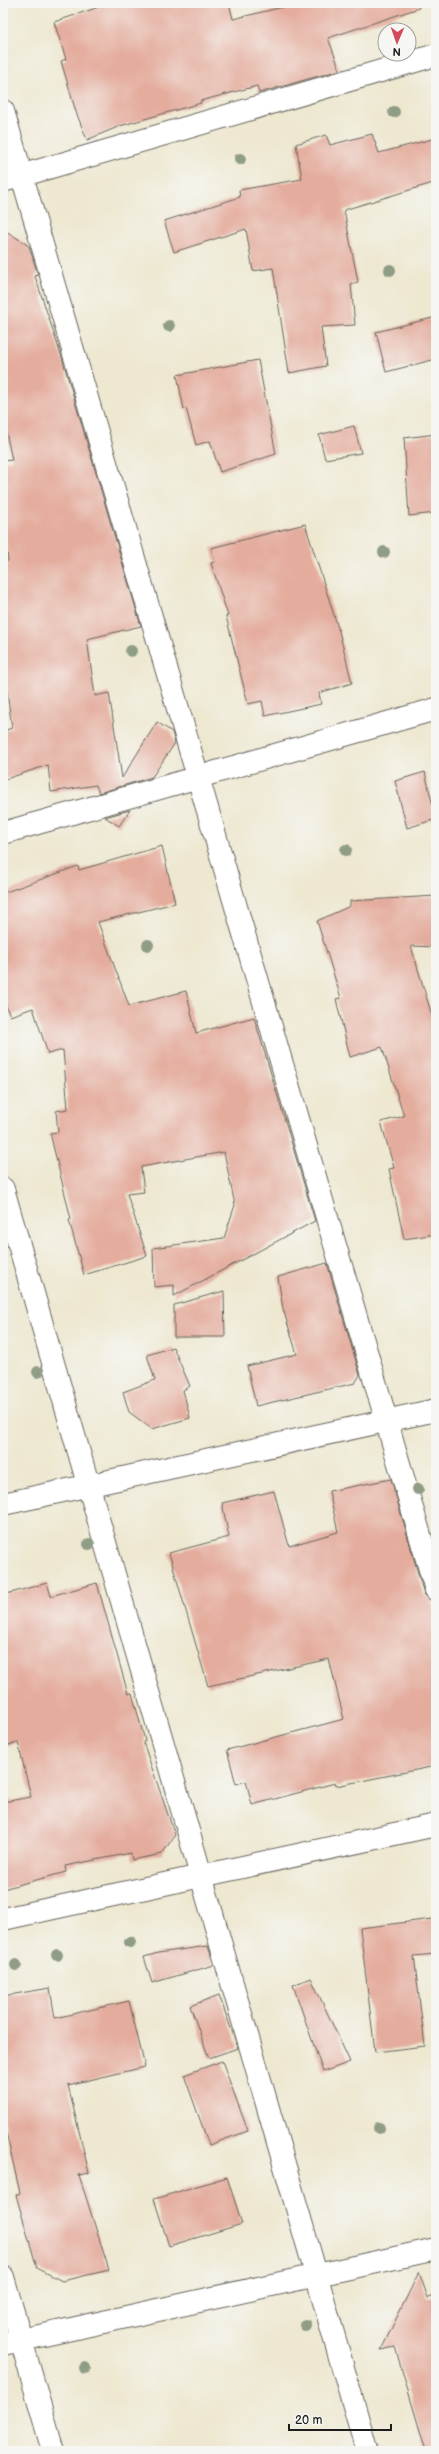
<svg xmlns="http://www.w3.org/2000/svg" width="439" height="2454" font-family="'Balsamiq Sans',sans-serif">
	<rect width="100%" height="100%" fill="#f6f6f2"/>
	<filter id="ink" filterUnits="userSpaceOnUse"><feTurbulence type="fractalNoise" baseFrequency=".025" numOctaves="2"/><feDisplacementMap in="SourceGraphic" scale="8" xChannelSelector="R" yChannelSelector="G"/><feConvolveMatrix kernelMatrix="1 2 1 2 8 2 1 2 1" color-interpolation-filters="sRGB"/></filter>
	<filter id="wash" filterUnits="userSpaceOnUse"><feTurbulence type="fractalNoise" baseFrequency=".012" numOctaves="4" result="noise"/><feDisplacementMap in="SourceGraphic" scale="16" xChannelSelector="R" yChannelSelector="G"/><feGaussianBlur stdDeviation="0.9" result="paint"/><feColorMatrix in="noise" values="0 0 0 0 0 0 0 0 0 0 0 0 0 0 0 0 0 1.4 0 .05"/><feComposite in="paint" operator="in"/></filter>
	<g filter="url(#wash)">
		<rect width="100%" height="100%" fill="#eee8d1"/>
		<g id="blocks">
			<path fill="#e4ac9d" d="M111,3H229L233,19L300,3H418L419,8L328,38L340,70L259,93L257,86L200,101L201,103L120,126L87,140L76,112L61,61L66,59L54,22Z
				M372,134L379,153L436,138V182L344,210L358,282L351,284L355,325L321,327L326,366L289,373L273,268L253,271L246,229L174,252L164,221L240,197L239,190L302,179L296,144L326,135L330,145Z
				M3,229L29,246L38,275L35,276L63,361L141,626L87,639L95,696L109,693L122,778L157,722L172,732L175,743L152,777L99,793L96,785L51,792L48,765L3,780V731L12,728L3,662V562L8,561L3,514V461L12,460L3,418Z
				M436,317V359L386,372L376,332Z
				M258,360L276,454L220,472L210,441L196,445L186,408L184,409L177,375Z
				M354,426L361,453L325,459L319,435Z
				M436,434V513L409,516L404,438Z
				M305,524L339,631L352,683L319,693L321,704L265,716L262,701L248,704L226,616H228L211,563L215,562L211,548Z
				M425,772L436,819L407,828L395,781Z
				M130,810L119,826L105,817Z
				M162,846L175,903L98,922L129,1006L186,991L196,1033L254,1017L315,1221L174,1296V1285L154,1287L153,1248L224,1238L235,1205L224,1152L141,1167L144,1192L127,1194L147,1256L84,1275L69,1220L71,1219L50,1133L58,1132L56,1111L68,1109L63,1050L48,1054L33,1008L10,1016L3,998V893L78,866L79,870Z
				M436,896V947L411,946L436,1029V1234L404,1239L389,1169L394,1168L381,1122L404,1116L382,1047L350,1057L336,999L341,998L317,921L350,906V901Z
				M327,1263L360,1375L355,1383L256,1406L247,1366L297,1354L283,1309L278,1277Z
				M224,1291L225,1337H174V1305Z
				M173,1347L190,1386L183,1390L190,1418L152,1429L129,1412L123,1392L155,1380L147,1355Z
				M391,1479L424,1594L431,1601L436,1616V1766L336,1786L335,1783L252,1805L246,1781L236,1784L227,1750L344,1719L329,1659L208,1686L169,1553L229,1537L222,1503L274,1491L289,1546L338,1532L329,1491Z
				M47,1583L51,1596L97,1583L128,1694L132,1693L145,1741L143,1742L175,1835L162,1854L132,1860L131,1853L65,1866L66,1872L3,1889V1802L31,1797L18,1742L3,1747V1595Z
				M432,1919L436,1954L414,1956L425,2046L375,2052L360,1928Z
				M208,1946L214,1965L152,1983L144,1957L158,1953Z
				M311,1978L350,2062L323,2072L293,1985Z
				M50,1988L55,2018L129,2001L145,2067L68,2085L89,2173L79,2175L109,2270L62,2281L37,2268L16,2195L20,2193L3,2119V1996Z
				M219,1995L238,2048L209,2058L190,2006Z
				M222,2061L248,2131L209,2145L184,2075Z
				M227,2177L242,2224L169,2246L154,2199Z
				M419,2272L428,2298L436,2296V2451H426L395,2347L381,2350Z"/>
		</g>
	</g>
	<g filter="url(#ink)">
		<use href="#blocks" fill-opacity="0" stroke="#66635b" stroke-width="1"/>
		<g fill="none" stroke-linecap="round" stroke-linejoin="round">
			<defs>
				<path id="minor" d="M3,111L436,1590
					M3,181L436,55
					M3,833L436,709
					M3,1189L367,2451
					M3,1504L436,1410
					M3,1919L436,1825
					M3,2277L53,2451
					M3,2344L436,2249"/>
			</defs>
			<use href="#minor" stroke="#66635b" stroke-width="24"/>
			<use href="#minor" stroke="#fff" stroke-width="22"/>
		</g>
		<g fill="#8f9d86">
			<circle cx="394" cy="112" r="6"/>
			<circle cx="240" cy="159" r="6"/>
			<circle cx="390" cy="270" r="6"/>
			<circle cx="169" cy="326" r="6"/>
			<circle cx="384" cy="552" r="6"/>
			<circle cx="131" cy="651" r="6"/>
			<circle cx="346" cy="850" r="6"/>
			<circle cx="148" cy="945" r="6"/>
			<circle cx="38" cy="1372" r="6"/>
			<circle cx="418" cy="1489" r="6"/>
			<circle cx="89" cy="1544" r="6"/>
			<circle cx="130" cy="1942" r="6"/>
			<circle cx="57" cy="1955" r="6"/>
			<circle cx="16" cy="1965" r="6"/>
			<circle cx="379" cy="2128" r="6"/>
			<circle cx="305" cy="2325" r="6"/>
			<circle cx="85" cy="2368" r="6"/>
		</g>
	</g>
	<rect width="439" height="2454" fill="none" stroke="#f6f6f2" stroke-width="16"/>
	<g transform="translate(397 42) rotate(182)"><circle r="19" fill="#f6f6f2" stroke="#9f9f9c"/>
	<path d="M0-3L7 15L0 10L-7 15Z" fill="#d1495b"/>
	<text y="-6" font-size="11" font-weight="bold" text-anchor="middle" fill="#1c1c1c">N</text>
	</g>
	<path d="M289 2424v6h102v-6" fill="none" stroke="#1c1c1c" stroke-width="2"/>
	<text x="295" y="2424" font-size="12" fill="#1c1c1c" stroke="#f6f6f2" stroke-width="3" paint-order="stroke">20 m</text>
</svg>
